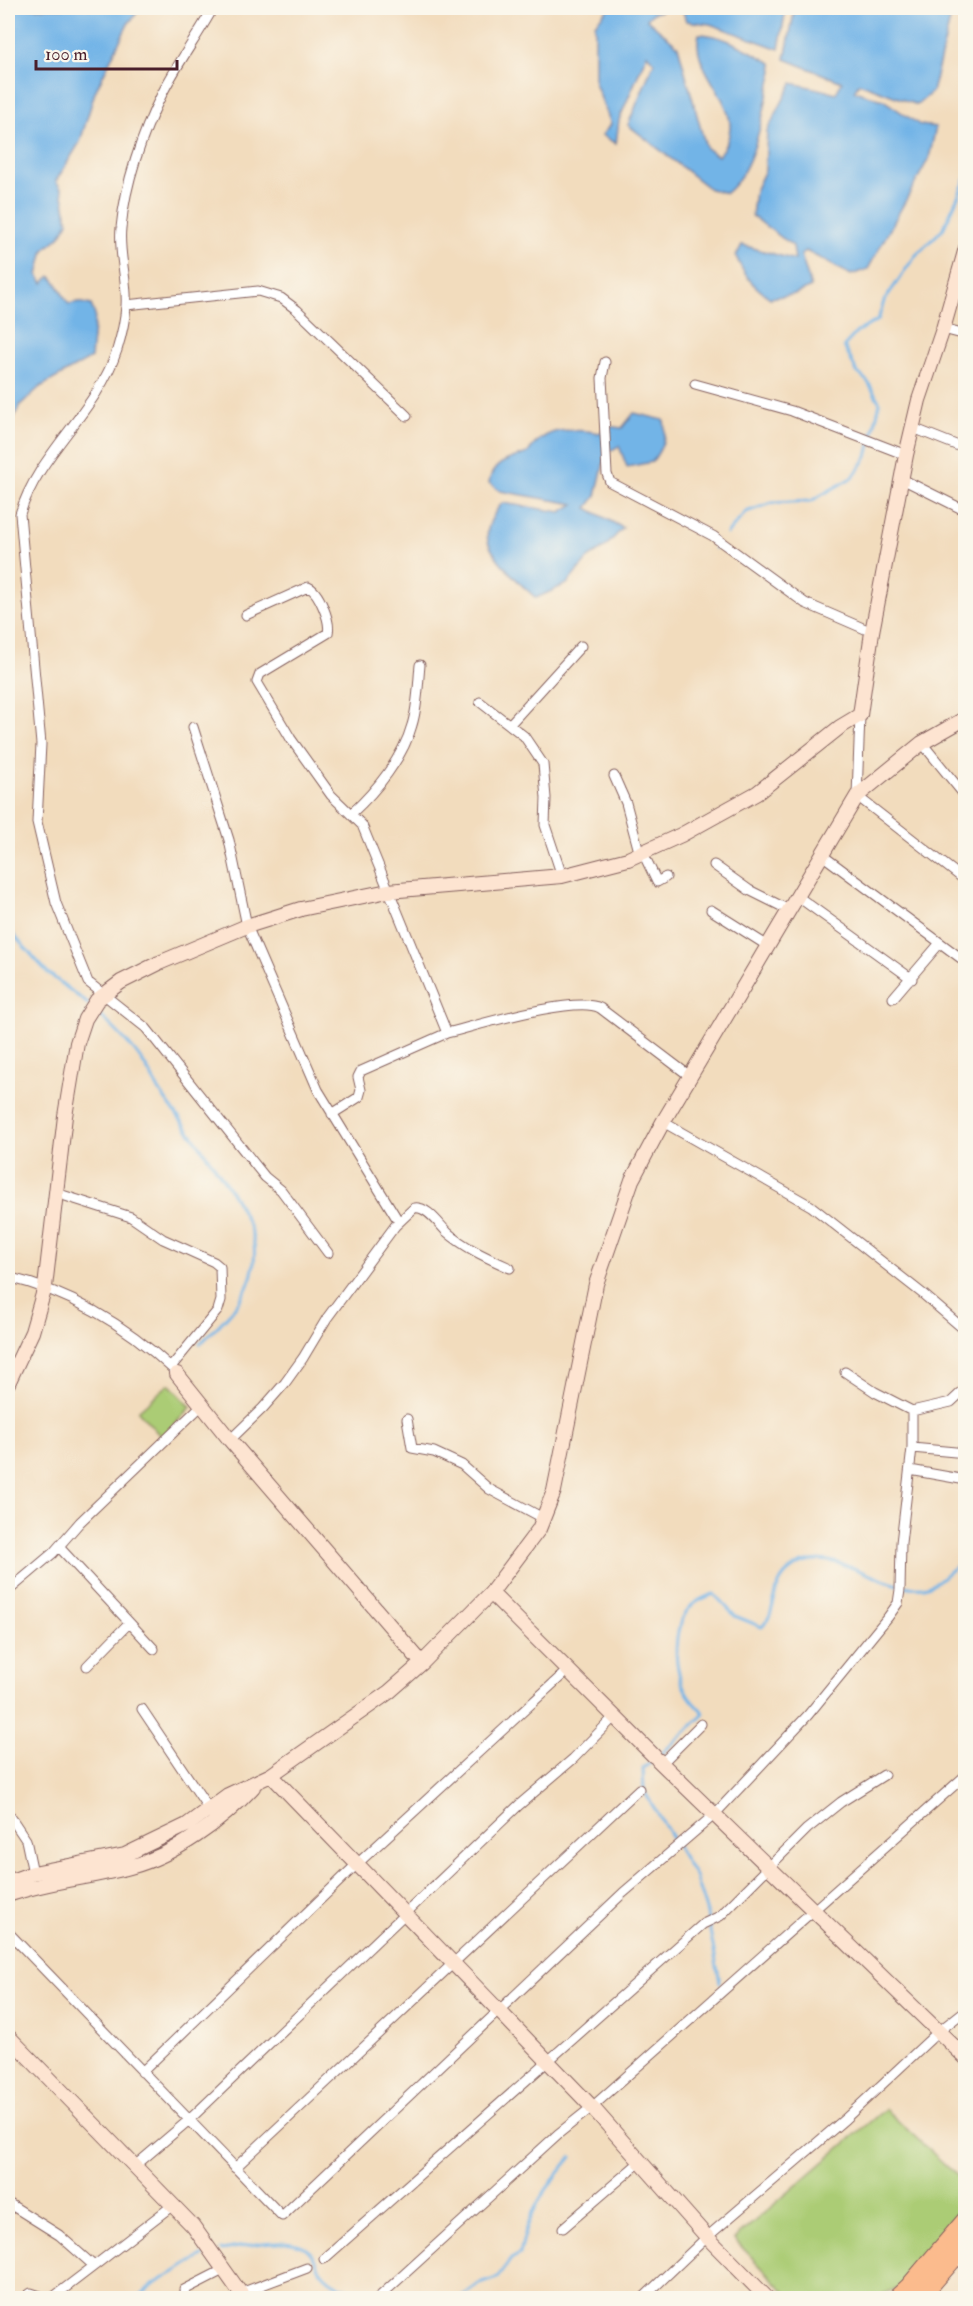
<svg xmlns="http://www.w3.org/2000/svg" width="973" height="2306" font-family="'IM FELL Double Pica',serif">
	<rect width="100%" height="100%" fill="#fbf7ec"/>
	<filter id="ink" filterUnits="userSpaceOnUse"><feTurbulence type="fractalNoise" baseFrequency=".0167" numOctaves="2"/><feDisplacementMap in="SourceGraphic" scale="12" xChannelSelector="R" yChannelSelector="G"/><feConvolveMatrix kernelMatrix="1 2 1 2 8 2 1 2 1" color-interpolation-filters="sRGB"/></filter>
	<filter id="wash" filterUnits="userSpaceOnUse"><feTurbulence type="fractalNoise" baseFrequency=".008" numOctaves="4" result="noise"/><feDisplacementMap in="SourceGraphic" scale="24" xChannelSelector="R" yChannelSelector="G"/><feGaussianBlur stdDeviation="1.35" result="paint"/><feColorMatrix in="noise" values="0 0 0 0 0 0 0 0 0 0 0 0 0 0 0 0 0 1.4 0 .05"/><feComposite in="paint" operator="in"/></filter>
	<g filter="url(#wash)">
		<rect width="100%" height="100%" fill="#f2dcbd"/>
		<path fill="#abcc75" stroke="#7a7650" stroke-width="1.5" d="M169,1384L191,1407L162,1438L138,1411Z
			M885,2109L965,2183V2216L906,2284L875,2298H791L734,2239Z"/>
		<path fill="#72b4e7" stroke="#5e6a89" stroke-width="1.5" d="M8,8H141L128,24L95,92L80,142L56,181L62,190L68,222L60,236L44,250L38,275L43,283L50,276C58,281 62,296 69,304L78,302L91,305L95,315L91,358L40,387L20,405L8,431Z
			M609,8H659L661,11L653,13L647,19L678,46L706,148L718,156C757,110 688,76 699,34C724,34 750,52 772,63L773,71C763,109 757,168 726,193L710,189L628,125L654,62L647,54L619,120L616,144L602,135L611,124L595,83V24Z
			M682,8H786L779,49L710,24L686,21Z
			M795,8H953L932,92L917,105L859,83L854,91L883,100L920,125L936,127L929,158L868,269L851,275L806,251L801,255L811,287L795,294L770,298C753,286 744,276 736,256L742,245L795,260L793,246L752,216L755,191L765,170L767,131L792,83L836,93L842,82L785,59Z
			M634,413L664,420C667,438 662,448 652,462L627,467L619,446L606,453L596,496L587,508L623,528L604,548L589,557L567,584L536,598C523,587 492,557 488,541C485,527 494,513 502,503L561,512L574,504L500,491L489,483C492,462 510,459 528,453C546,425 571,429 600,433L606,426L622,428Z"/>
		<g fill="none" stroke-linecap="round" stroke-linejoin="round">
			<path stroke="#72b4e7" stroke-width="3" d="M727,534L746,512L772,503L811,501L853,477L867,457L880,403L868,382L857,372L844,346L857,332L878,320L884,301L915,256L943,229L966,179
				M715,548L717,545
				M8,929L48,973L88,1004
				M95,1011C112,1026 129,1042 142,1061C150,1072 155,1085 163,1096C186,1128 250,1207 254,1244C259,1290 229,1315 200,1344
				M659,1756L704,1714C700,1708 696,1705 692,1700C674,1678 670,1635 687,1611C692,1603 705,1597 714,1594L735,1616L762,1627C778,1612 770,1586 789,1571C830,1538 878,1592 923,1587C941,1585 949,1566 966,1561
				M654,1760L643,1768L644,1791L695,1876L706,1910L720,1982
				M221,2250C244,2247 277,2237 300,2245C311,2248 315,2261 320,2270C331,2287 358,2295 378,2294
				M388,2293L401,2292L413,2298
				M137,2298L156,2283L206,2254
				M460,2298L479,2284L497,2278L511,2259L520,2254C528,2211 544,2190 572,2157"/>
		</g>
	</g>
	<g filter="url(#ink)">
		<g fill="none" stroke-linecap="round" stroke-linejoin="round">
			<defs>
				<path id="street" d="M213,8C197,37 177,64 162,94C142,134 125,184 121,228C118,254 128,280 126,306C125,320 121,337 117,350C97,412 38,453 20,514L41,744L37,822L56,903L88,982L146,1028L265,1177L281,1190L328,1253
					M126,305L258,291L281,298L297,310L407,416
					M943,329L966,335
					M605,362L602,378L607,474L610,482L713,536L805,603L872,632
					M695,384L792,411L906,455
					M913,428L966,449
					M902,479L966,511
					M246,615L308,587C319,591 331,622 328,633L260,674L257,682L291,739L331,795L362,825L447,1033C476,1026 576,995 600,1008L691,1077
					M480,702L524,736L543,764L546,798L545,825L562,876
					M860,715L857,796L966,881
					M511,723L581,646
					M193,727L229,840L247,926L318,1090L399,1222
					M922,743L966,797
					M614,776L626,803L640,855
					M352,813C376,791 403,758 412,725C418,706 418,685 420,665
					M643,853L657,882L666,877
					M822,855L966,962
					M714,865L749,890L789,910
					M797,896L912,979
					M711,910L768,946
					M893,998L940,943
					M332,1114L359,1097L361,1090L358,1077L361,1071L447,1033
					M663,1122L811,1206L923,1294L966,1331
					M56,1193L131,1217L163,1239L214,1262L220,1267L221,1300L218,1310L171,1367
					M8,1277C70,1292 127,1326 174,1370
					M845,1372L875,1392L912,1411
					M407,1419L412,1448L434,1452L462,1465L489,1489L543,1518
					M230,1440L263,1408L285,1383L303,1358L327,1318L395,1226L414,1208C426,1205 439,1224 447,1232C465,1248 488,1258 510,1268
					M912,1448L966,1453
					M910,1470L966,1480
					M59,1547L154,1649
					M8,1591L53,1553L80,1522L202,1405
					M87,1666L129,1623
					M142,1709L209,1809
					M661,1764L701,1724
					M8,1813L26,1840L33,1873
					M8,1932L282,2216L623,1893L714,1815L808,1715L888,1617L898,1603L900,1590L901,1543L912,1448V1411L951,1402L966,1388
					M142,2072L356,1865L569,1669
					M136,2165L189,2120L519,1805L573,1759L615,1716
					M235,2168L639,1789
					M8,2203L59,2235L94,2266L173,2205
					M563,2228L641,2161
					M956,2255L966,2267
					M324,2259L703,1924L720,1916L807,1829L841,1802L884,1775
					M184,2290L225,2269
					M241,2293L307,2268
					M24,2298L31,2293L46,2298
					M52,2298L94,2266
					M378,2298L558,2134L592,2107L966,1775
					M643,2298L707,2237L845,2119L938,2032L966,2010"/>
				<path id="secondary" d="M177,1374L230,1440L422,1663
					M8,1383L32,1332L45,1287L65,1116L77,1043L85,1019L97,1000L121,982L159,963L247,926L301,909L388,891L562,876L628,859L681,835L757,793L840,727L860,715L872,632L906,455L919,400L943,329L966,248
					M491,1593L654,1756
					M658,1760L966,2058
					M271,1775L592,2107L707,2237L767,2298
					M8,1882L33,1873L125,1855L187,1825L228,1795L271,1775L389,1692L422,1663L491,1593L539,1529L554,1491L596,1284L632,1180L663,1122L857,796L922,743L966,718
					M8,1895C47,1881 89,1878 130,1867C175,1855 222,1821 253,1787
					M8,2036L193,2226L244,2298"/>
				<path id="highway" d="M897,2298L908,2288L966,2220
					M919,2298L966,2244"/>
			</defs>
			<use href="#street" stroke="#85615e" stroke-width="11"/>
			<use href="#secondary" stroke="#85615e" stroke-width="16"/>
			<use href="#highway" stroke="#85615e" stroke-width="20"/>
			<use href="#street" stroke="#fff" stroke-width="9"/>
			<use href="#secondary" stroke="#fde4d1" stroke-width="14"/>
			<use href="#highway" stroke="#fbbb8d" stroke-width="18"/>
		</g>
	</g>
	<rect width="973" height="2306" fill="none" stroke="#fbf7ec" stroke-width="30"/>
	<path d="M36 60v9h141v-9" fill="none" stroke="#4a1f2b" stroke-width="3"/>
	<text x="45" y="60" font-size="18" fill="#4a1f2b" stroke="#fbf7ec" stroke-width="4.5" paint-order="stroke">100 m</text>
</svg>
